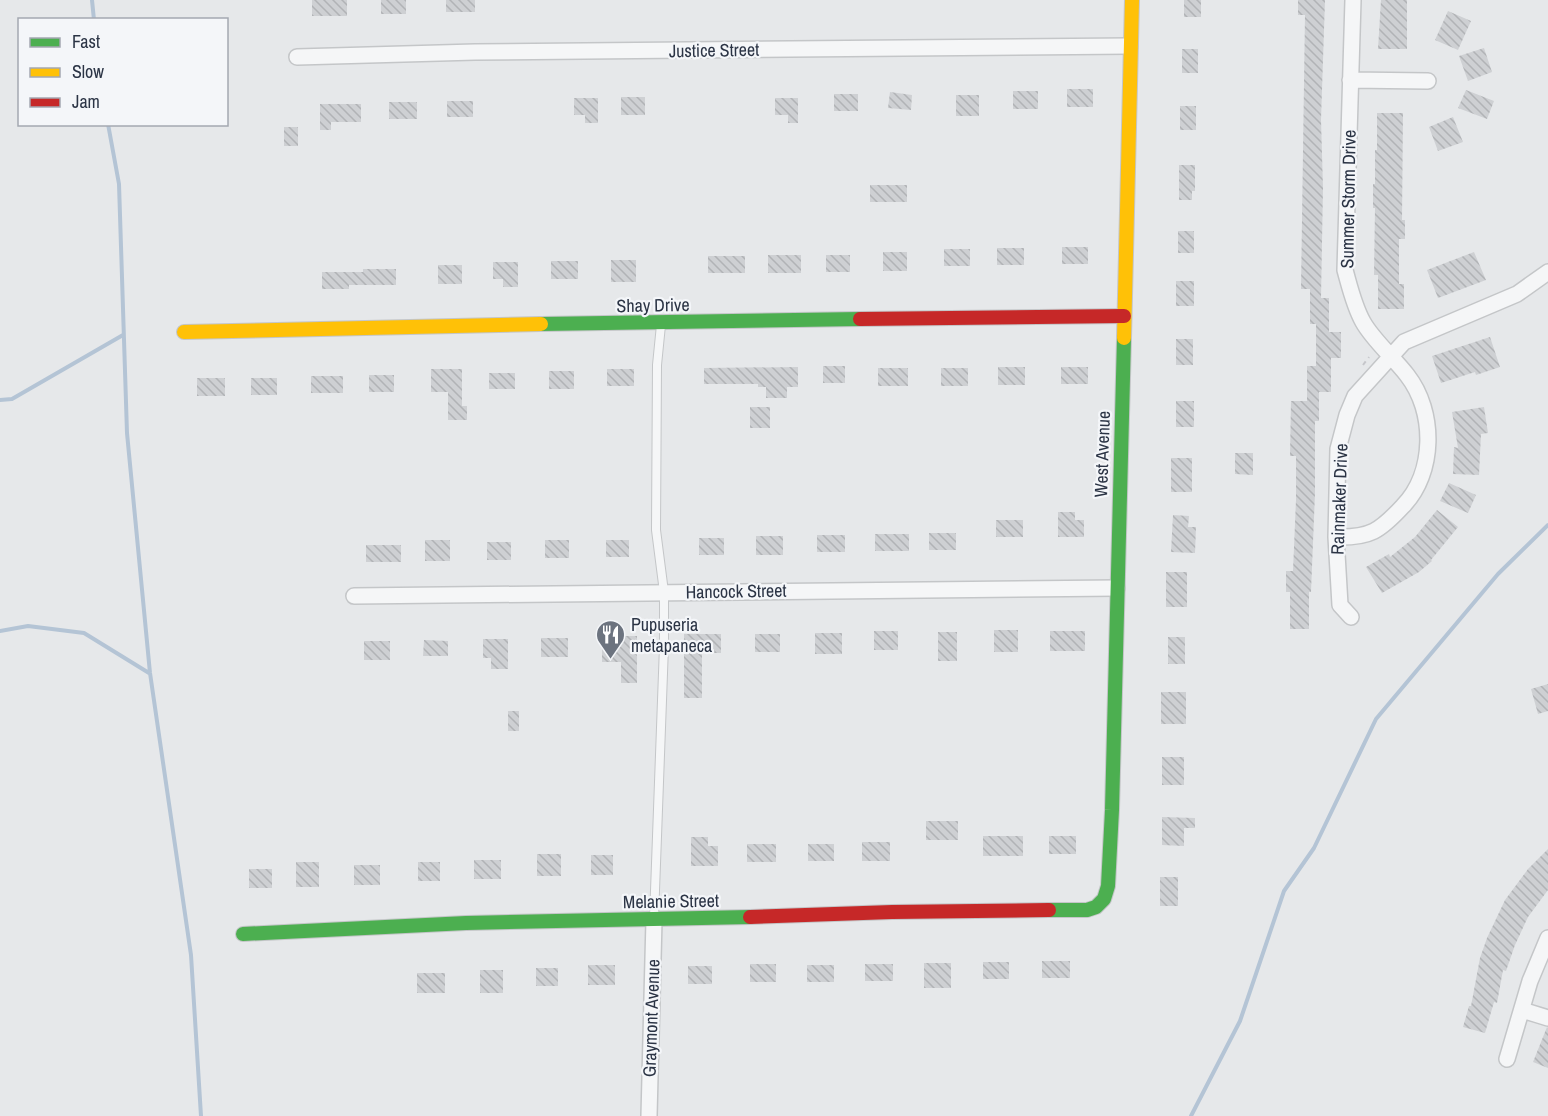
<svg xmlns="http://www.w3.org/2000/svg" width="1548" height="1116" font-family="'Archivo Narrow',sans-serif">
	<defs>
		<pattern id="building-back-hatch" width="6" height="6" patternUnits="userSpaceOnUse" patternTransform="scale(1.5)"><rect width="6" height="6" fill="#ced0d3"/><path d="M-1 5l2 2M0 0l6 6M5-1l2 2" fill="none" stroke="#b1b3b6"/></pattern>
	</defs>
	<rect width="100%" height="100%" fill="#e6e8ea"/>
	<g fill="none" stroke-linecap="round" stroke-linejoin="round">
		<path stroke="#b4c4d5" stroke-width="4" d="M92,0L94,20
			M108,124L119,184L127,433L150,673L191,955L201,1116
			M0,400L12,399L123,335
			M0,631L28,626L84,633L149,673
			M1191,1116L1240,1021L1284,891L1314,848L1376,719L1498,574L1548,525"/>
	</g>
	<path fill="url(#building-back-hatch)" d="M312,0H347V16H312Z
		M381,0H406V14H381Z
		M446,0H475V12H446Z
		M1184,0H1201V17H1184Z
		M1298,0H1325L1321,120L1323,188L1321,298H1329V332H1341V358H1331V392H1319V421H1315V493L1311,592H1309V629H1290V592H1286V571H1293L1296,500V456H1290L1291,401H1307V366H1316V324H1310V289H1301L1305,15H1298Z
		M1381,0H1407V49H1378Z
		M1448,11L1471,21L1458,50L1435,40Z
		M1484,48L1492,72L1468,81L1459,56Z
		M1182,49H1198V73H1182Z
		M1067,89H1093V107H1067Z
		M1466,90L1494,101L1487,119L1458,108Z
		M1013,91H1038V109H1013Z
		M890,92L912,95L911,110L888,108Z
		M834,94H858V111H834Z
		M956,95H979V116H956Z
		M621,97H645V115H621Z
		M574,98H598V123H585V115H574Z
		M775,98H798V123H788V115H775Z
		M447,101H473V117H447Z
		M389,102H417V119H389Z
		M320,104H361V122H331V130H320Z
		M1180,106H1196V130H1180Z
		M1377,113H1403L1402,220H1405V239H1399V284H1404V309H1378V275H1374L1375,208H1373V184H1375V150H1377Z
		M1453,117L1463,142L1438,151L1429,127Z
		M284,127H298V146H284Z
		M1179,165H1195V191H1192V200H1179Z
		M870,185H907V202H870Z
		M1178,231H1194V253H1178Z
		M1062,247H1088V264H1062Z
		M997,248H1024V265H997Z
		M944,249H970V266H944Z
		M883,252H907V271H883Z
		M1474,252L1486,280L1438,298L1427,270Z
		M768,255H801V273H768Z
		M826,255H850V272H826Z
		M708,256H745V273H708Z
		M611,260H636V282H611Z
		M551,261H578V279H551Z
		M493,262H518V287H503V279H493Z
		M438,265H462V284H438Z
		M363,269H396V285H349V289H322V272H363Z
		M1176,281H1194V306H1176Z
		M1490,337L1500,367L1476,375L1475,372L1441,383L1432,356Z
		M1176,339H1193V365H1176Z
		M823,366H845V383H823Z
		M798,367V387H787V398H766V387H758V384H704V368Z
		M998,367H1025V385H998Z
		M1061,367H1088V384H1061Z
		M878,368H908V386H878Z
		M941,368H968V386H941Z
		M431,369H462V406H467V420H448V392H431Z
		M607,369H634V386H607Z
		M549,371H574V389H549Z
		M489,373H515V389H489Z
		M369,375H394V392H369Z
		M311,376H343V393H311Z
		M197,378H225V396H197Z
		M251,378H277V395H251Z
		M1176,401H1194V427H1176Z
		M750,407H770V428H750Z
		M1484,407L1488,433L1481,434L1479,475L1453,474L1454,447L1458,448L1452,412Z
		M1235,453H1253V475L1235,474Z
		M1171,458H1192V492H1171Z
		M1449,483L1476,495L1468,513L1440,501Z
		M1437,510L1458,527L1431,560L1432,561L1419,572L1382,593L1366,567L1389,554L1390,557L1415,537Z
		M1058,512H1075V520H1084V537H1058Z
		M1173,515L1189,516L1188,527H1196L1195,553L1171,552Z
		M996,520H1023V537H996Z
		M929,533H956V550H929Z
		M875,534H909V551H875Z
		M817,535H845V552H817Z
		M756,536H783V555H756Z
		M699,538H724V555H699Z
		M425,540H450V561H425Z
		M545,540H569V558H545Z
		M606,540H629V557H606Z
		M487,542H511V560H487Z
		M366,545H401V562H366Z
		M1166,572H1187V607H1166Z
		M994,630H1018V652H994Z
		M874,631H898V650H874Z
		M1050,631H1085V651H1050Z
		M938,632H957V661H938Z
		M815,633H842V654H815Z
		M684,634H721V653H702V698H684Z
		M755,634H780V652H755Z
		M602,636H637V683H621V662H602Z
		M1168,637H1185V664H1168Z
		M541,638H568V657H541Z
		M483,639H508V669H491V658H483Z
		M424,640L448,641V656H423Z
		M364,641H390V660H364Z
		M1548,684V711L1538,714L1531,689Z
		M1161,692H1186V724H1161Z
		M508,711H519V731H508Z
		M1162,757H1184V785H1162Z
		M1162,817L1195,818V828H1184V846L1162,845Z
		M926,821H958V840H926Z
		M983,836H1023V856H983Z
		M1049,836H1076V854H1049Z
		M691,837H708V846H718V866H691Z
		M862,842H890V861H862Z
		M747,844H776V862H747Z
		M808,844H834V861H808Z
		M1548,849V890L1528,917L1515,945L1506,971L1503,970L1497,1003L1494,1002L1485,1033L1463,1027L1469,1006H1471L1480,958L1487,938L1505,900L1528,869Z
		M537,854H561V876H537Z
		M591,855H613V875H591Z
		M474,860H501V879H474Z
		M296,862H319V887H296Z
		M418,862H440V881H418Z
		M354,865H380V885H354Z
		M249,869H272V888H249Z
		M1160,877H1178V906H1160Z
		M1042,961H1070V978H1042Z
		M983,962H1009V979H983Z
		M924,963H951V988H924Z
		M750,964H776V982H750Z
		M865,964H893V981H865Z
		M588,965H615V985H588Z
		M807,965H834V982H807Z
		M688,966H712V984H688Z
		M536,968H558V986H536Z
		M480,970H503V993H480Z
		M417,973H445V993H417Z
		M1547,1027L1548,1028V1068L1533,1062Z"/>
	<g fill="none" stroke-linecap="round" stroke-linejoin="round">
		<defs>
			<path id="lane" d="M654,918L664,646V592L656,530L657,365L661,325"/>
			<path id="street" d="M297,57L475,52L1130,46
				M1350,80L1428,81
				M1336,537C1370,538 1380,531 1403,506C1435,473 1436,412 1407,375C1394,358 1373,340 1363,322C1354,306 1350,288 1345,270L1353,0
				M354,596L1117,588
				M1351,617L1340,605L1336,537L1338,449L1347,415L1355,396L1404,342L1517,294L1548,272
				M1522,1010L1548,1018
				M1507,1059L1530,981L1548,938
				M649,1116L654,920"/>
			<path id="fast" d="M541,324L860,319
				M1049,910H1087L1096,907L1104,899L1108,886L1112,810L1124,338
				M243,934L466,923L750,917"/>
			<path id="slow" d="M184,332L541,324
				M1124,338L1132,0"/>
			<path id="jam" d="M860,319L1124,316
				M750,917L892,912L1049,910"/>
		</defs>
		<use href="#lane" stroke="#c4c6c8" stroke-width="10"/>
		<use href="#street" stroke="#c4c6c8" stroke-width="18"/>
		<use href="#fast" stroke="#c4c6c8" stroke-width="16"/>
		<use href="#slow" stroke="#c4c6c8" stroke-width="16"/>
		<use href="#jam" stroke="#c4c6c8" stroke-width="16"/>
		<path stroke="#c5c6ca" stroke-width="2" stroke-dasharray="4.5 4.5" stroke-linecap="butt" d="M1363,365L1369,357"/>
		<use href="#lane" stroke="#f5f6f7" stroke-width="8"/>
		<use href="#street" stroke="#f5f6f7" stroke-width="15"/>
		<use href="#fast" stroke="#4caf50" stroke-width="14"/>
		<use href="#slow" stroke="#ffc107" stroke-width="14"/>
		<use href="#jam" stroke="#c62828" stroke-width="14"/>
	</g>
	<defs>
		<symbol id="restaurant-pin" viewBox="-11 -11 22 30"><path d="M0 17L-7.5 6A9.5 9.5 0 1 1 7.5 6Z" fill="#6c737f" stroke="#f4f6f9"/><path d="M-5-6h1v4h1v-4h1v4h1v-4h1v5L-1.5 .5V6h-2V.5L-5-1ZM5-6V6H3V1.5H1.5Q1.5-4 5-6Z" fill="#fff"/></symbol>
	</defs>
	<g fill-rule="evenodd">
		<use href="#restaurant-pin" x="594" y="618" width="33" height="45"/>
	</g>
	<g text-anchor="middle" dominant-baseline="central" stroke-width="4.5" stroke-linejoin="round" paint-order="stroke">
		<g font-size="18" fill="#2b3445" stroke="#f4f6f9">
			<text transform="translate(714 50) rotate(-1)">Justice Street</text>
			<text transform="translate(1348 199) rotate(-89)">Summer Storm Drive</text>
			<text transform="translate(653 305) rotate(-1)">Shay Drive</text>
			<text transform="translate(1102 454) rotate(-88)">West Avenue</text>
			<text transform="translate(1339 499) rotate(-88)">Rainmaker Drive</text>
			<text transform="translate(736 591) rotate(-1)">Hancock Street</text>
			<text transform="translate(671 901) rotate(-1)">Melanie Street</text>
			<text transform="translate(651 1018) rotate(-88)">Graymont Avenue</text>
		</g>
		<g font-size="18" fill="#2b3445" stroke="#f4f6f9" text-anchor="start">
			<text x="631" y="624">Pupuseria<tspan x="631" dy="21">metapaneca</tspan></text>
		</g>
	</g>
	<rect x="18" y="18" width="210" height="108" fill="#f4f6f9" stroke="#a4a8b1" stroke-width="1.5"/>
	<rect x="30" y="38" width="30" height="9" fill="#4caf50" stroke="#a4a8b1" stroke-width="1.5"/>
	<text x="72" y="48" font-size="18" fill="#2b3445">Fast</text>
	<rect x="30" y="68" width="30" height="9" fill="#ffc107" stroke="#a4a8b1" stroke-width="1.5"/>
	<text x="72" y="78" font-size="18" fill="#2b3445">Slow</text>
	<rect x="30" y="98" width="30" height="9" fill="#c62828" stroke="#a4a8b1" stroke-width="1.5"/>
	<text x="72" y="108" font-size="18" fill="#2b3445">Jam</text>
</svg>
